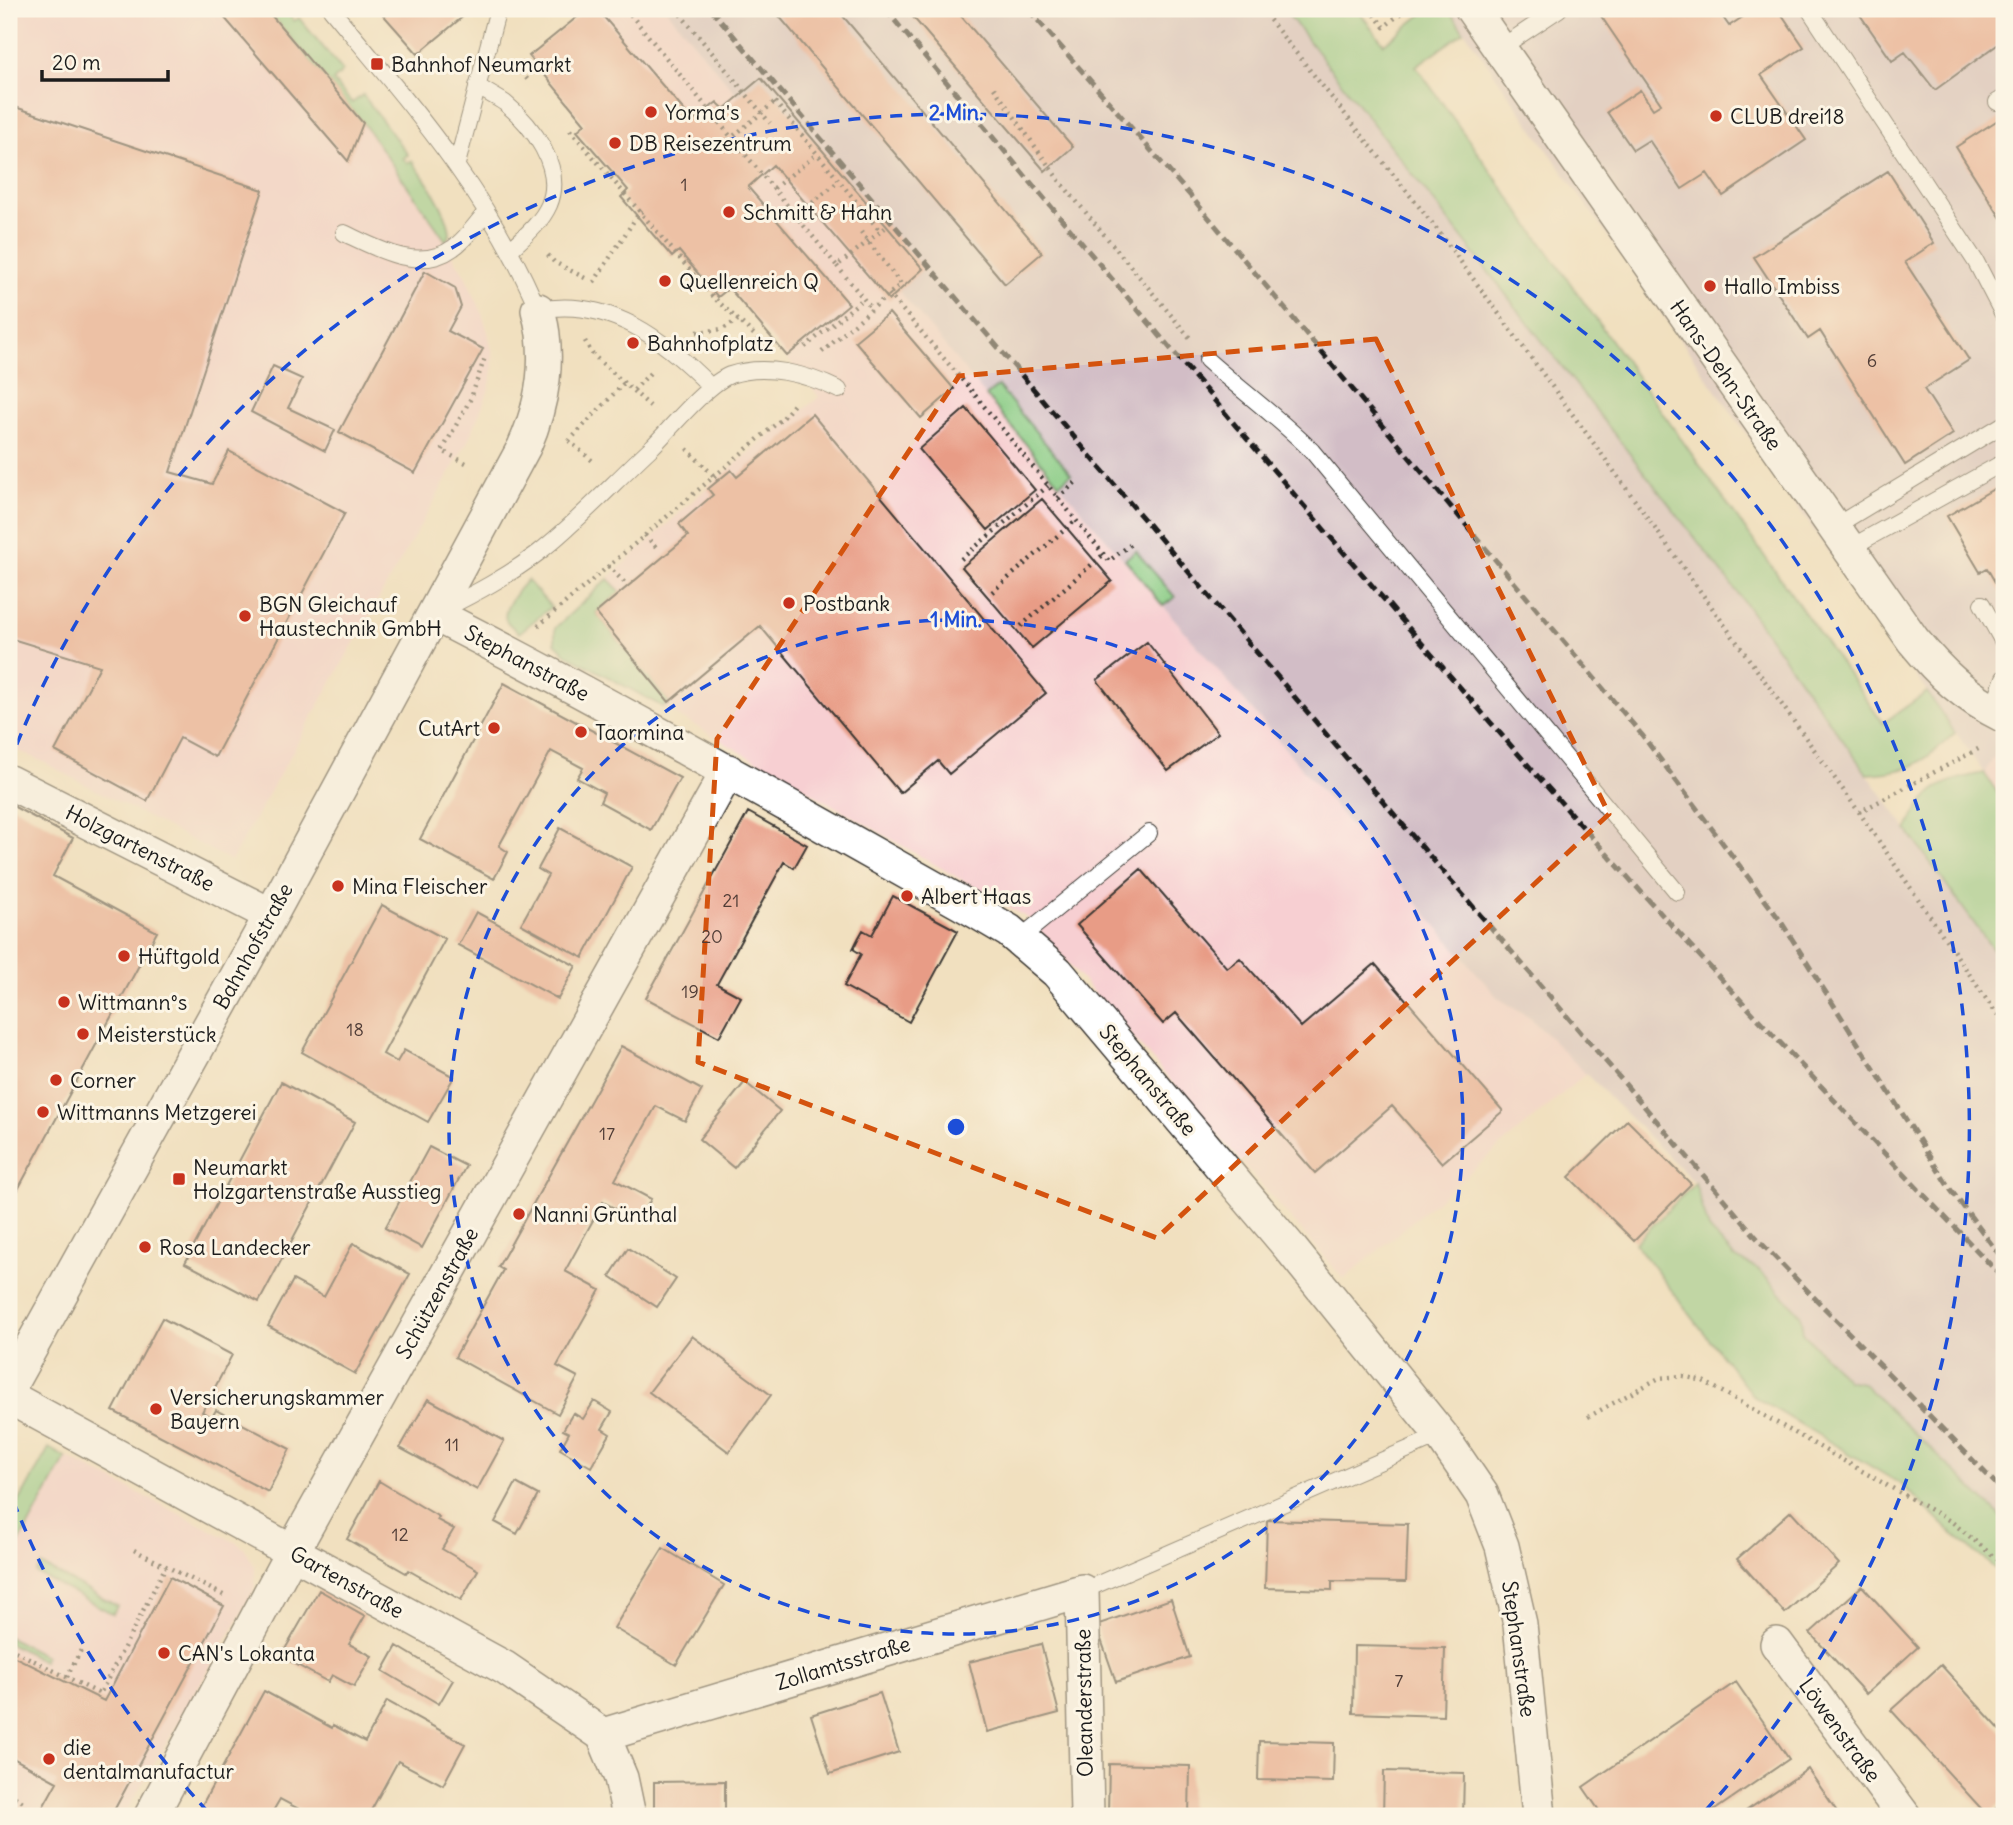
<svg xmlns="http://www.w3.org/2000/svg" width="2013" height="1825" font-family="Delius,sans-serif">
	<rect width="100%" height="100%" fill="#fcf5e5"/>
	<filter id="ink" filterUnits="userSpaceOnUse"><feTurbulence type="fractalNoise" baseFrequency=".0143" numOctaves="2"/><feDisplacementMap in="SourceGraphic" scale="14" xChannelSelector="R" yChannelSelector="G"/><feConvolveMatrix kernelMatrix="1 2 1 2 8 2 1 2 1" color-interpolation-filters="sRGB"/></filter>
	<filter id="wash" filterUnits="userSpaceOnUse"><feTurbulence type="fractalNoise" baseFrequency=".00686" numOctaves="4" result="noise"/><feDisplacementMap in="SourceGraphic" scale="28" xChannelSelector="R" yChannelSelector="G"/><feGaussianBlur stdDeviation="1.57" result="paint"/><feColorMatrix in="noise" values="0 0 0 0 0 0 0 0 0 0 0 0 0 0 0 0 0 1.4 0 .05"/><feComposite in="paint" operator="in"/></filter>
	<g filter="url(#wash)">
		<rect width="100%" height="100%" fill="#f1e0bf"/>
		<path fill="#f7cfd2" d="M9,9H266L363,123L431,219L466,277L480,308L488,332L493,355V373L488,392L469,439L231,861L43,762L9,747Z
			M587,9H666L1059,484L1498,998L1527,1016L1587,1073L1344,1279L1029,919L663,707L566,654L555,643L554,633L560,623L713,482L819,397L729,288L718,297L620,182L577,131L585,124L529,56Z
			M1997,753L2004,756V802L1984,773Z
			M49,1448L237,1543L245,1549L255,1567L254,1590L250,1599L124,1816H9V1520Z"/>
		<path fill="#d2bdc6" d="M666,9H1284L1734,588L2004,965V1519L1863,1383L1847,1380L1803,1333L1800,1314L1758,1269L1734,1257L1709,1229L1695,1183L1528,1016L1498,998L1059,484Z
			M1449,9H2004V756L1997,753L1984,773Z"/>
		<path fill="#87cb84" stroke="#527450" stroke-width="2" d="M266,9H291L294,13L291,17L294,21L299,18L343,71L333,81L352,103L363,95L408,155L403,158L407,163L412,161C424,177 450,214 450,235L446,241L363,123Z
			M1284,9H1357L1384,44L1429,9H1449L1464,32L1416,66L1883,723L1927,692L1955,733C1920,764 1916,771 1867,774L1734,588Z
			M998,386L1071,474L1059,484L986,396Z
			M1136,551L1175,597L1163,606L1125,559Z
			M608,579L621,592L596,613L669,702L663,707L566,654L555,643V628Z
			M527,580L551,607L519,633C515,629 509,625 506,620C501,610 520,587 527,580Z
			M1984,773L2004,802V965L1907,830C1926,787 1940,782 1984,773Z
			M1695,1183L1709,1229L1734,1257L1758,1269L1800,1314L1803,1333L1847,1380L1862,1383L2004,1519V1576L1953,1534L1902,1485L1753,1396L1635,1243Z
			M49,1448L66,1458L13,1554L9,1552V1520Z
			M41,1565L117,1606L113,1614L36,1573Z
			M9,1637L45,1656L43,1661L9,1643Z"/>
		<g id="blocks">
			<path fill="#e89c86" d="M217,9H266L363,123L348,161Z
				M378,9H472L418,54Z
				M587,9H597L693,121L717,102L724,109L761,78L923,269L889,300L773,165L748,187L849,304L787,356L729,288L718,297L679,251L672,257L621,197L628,190L577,131L585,124L529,56Z
				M773,9H837L1042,253L1005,284Z
				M906,9H955L1073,147L1045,171Z
				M1611,9H1717L1729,26L1755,9H1778L1804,47L1761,75L1806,140L1723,196L1707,173L1682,189L1649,140L1633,150L1607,112L1640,90L1653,109L1661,104L1601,16Z
				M1856,9H2004V40L1935,90L1905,52L1892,61Z
				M9,105L263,190L170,472L212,484L229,451L345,513L215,757L180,738L147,801L55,751L100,666L9,638Z
				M2004,116V223L1956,147Z
				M1888,171L1934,243L1905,262L1969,360L1924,389L1953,434L1905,465L1820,331L1808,339L1754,257Z
				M425,271L455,288L461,307L448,331L483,349L415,473L339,432Z
				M889,313L954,389L921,418L855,341Z
				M273,366L302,379L288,408L335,430L325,451L251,412Z
				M966,408L1035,490L988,530L919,449Z
				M812,414L1046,693L949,774L938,761L900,793L760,626L669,702L596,613L688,536L679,524L713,495L708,489L731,470L737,477Z
				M2004,483V598L1987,568L1980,572L1947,516Z
				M1042,499L1112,581L1032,648L962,567Z
				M1147,642L1218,733L1168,771L1097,680Z
				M504,683L680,778L651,830L600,802L604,793L577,778L583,768L551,751L499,846L508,852L494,879L420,839Z
				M9,804L73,838L53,876L157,932L9,1206Z
				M748,812L807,845L794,868L784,862L717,984L741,997L719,1037L646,998Z
				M560,828L632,867L583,958L521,924L548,875L538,869Z
				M1141,869L1227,968L1240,958L1301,1027L1375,964L1503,1111L1442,1163L1392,1106L1315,1173L1176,1013L1163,1024L1077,925Z
				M893,896L958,931L909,1022L844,986L861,954L853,949L858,939L863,930L872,935Z
				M382,905L445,939L383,1054L397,1062L404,1050L454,1077L428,1122L302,1052Z
				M476,912L576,966L558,999L458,945Z
				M621,1046L702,1090L685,1121L656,1106L615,1180L651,1199L639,1221L603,1202L565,1271L600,1290L557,1366L578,1377L558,1414L455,1357L503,1270L498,1267Z
				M281,1082L355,1122L259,1302L185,1263Z
				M745,1082L780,1111L734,1168L699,1139Z
				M1627,1120L1691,1184L1634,1241L1569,1177Z
				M429,1147L466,1166L422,1248L385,1228Z
				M353,1243L410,1274L355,1374L268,1326L293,1280L324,1297Z
				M628,1248L676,1279L657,1307L610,1276Z
				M162,1318L232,1355L202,1412L212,1417L216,1410L290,1449L268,1492L113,1411Z
				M692,1336L771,1395L729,1452L649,1392Z
				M428,1399L504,1441L477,1490L400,1448Z
				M594,1401L612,1412L602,1429L610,1434L591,1467L560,1449L569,1433L563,1430L573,1413L583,1419Z
				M379,1481L439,1517L437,1520L454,1529L442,1549L478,1570L461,1600L408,1570L406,1573L347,1539Z
				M516,1483L538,1495L517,1534L495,1522Z
				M1791,1511L1839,1564L1785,1613L1737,1559Z
				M1267,1520L1408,1524L1406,1582L1332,1581V1590L1265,1588Z
				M663,1548L724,1585L676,1665L614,1628Z
				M170,1577L224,1606L111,1816H38L57,1782L9,1756V1654L104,1701Z
				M1862,1586L1918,1647L1866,1694L1810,1633Z
				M319,1590L365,1616L349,1644L372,1656L354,1687L332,1675L328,1682L281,1656Z
				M1171,1599L1190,1657L1116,1682L1096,1625Z
				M1041,1644L1059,1713L987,1732L969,1662Z
				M397,1646L453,1680L439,1704L383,1671Z
				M1354,1646L1445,1648L1443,1716L1353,1713Z
				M1941,1665L2004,1734V1801L1988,1816L1891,1710Z
				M1736,1682L1789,1759L1706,1816H1603L1583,1787Z
				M264,1691L332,1728L333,1725L365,1742L387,1701L465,1744L443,1785L398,1761L368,1816H312L280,1799L270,1816H196Z
				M880,1693L899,1752L830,1774L811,1715Z
				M1259,1741L1334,1743L1333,1782L1258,1780Z
				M1109,1764L1190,1766L1189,1816L1108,1815Z
				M1808,1769L1840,1816H1750L1746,1811Z
				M1384,1771L1464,1773L1463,1816H1383Z
				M725,1781V1816H654V1782Z"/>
		</g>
	</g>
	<g filter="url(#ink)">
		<use href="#blocks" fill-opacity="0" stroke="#3c3934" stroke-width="2"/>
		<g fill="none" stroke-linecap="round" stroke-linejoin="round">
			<defs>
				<path id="service" d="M331,9C409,103 491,196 538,310C609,296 665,340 711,387
					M1809,9L1976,262L2004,316
					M1499,49L1559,9
					M477,86C486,92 496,97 505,103C532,125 565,168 549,205C541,223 524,237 510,250
					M1997,102L2004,98
					M457,164L498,9
					M344,233C376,248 419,273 453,248C466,239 476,224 486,212
					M1207,360C1242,391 1279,418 1312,451L1677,892
					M1832,528L2004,424
					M1848,549L2004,462
					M1982,604L2004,644
					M442,610C476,593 508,576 538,553C579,521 614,482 652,447C671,428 707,384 730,375C765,363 807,374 839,390
					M1992,710L2004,678
					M1019,939L1149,833
					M1082,1591L1441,1435"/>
				<path id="minor" d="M1472,9L1913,640C1941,674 1964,696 2004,716
					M434,614C618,708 797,811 977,912L1009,931L1057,972L1291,1249L1441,1435L1482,1495L1502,1546L1520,1624L1539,1816
					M9,782L271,915
					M9,1387L271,915L524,447C543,404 551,356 538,310
					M9,1397L505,1668L603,1735L621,1778L629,1816
					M1777,1644L1904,1816
					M603,1735L1082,1591L1087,1816
					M151,1816L292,1552L728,771"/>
			</defs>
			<use href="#service" stroke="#3c3934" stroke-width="18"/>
			<use href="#minor" stroke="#3c3934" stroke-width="36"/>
			<path stroke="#3c3934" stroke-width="4.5" stroke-dasharray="2 5" stroke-linecap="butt" d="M626,9L837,266L885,228
				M676,9L770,123
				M1261,9L1436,228L1603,456L1859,812L2004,1025
				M1370,9L1384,27L1406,9
				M517,67L528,80
				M994,88L1058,179L1190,338
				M775,102L880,231
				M570,130L712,296L761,341
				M718,149L777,100
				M774,188L817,154
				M796,216L839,181
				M548,255L554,262L585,278
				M837,266L871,308
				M594,282L639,213L644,210
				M889,294L975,395L1109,561L1130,545
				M697,332L723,329L738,320
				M585,341L593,355L650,406
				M805,347L863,299
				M822,352L901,284L861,232
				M634,390L650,373
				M569,441L625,382
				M569,441L595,463
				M687,449L719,481
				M466,463L442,451L471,398L485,357
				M1058,498L1076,482
				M645,535L656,547
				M961,559L1048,486
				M608,566L628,586
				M992,592L1076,520
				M538,626L783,418L795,403
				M1021,626L1104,554
				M1859,812L1982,747
				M1588,1417L1659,1378L1683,1376L1703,1381L1952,1522L2004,1565
				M134,1550L227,1597
				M9,1648L100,1694L166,1566
				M67,1677L82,1648
				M9,1793L23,1802L26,1816"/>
			<use href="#service" stroke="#fff" stroke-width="16"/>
			<use href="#minor" stroke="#fff" stroke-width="33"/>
			<path stroke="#1c1c1c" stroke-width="5" stroke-dasharray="10 5" stroke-linecap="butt" d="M711,9L1410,833L1763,1245L2004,1492
				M885,9C1093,256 1300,505 1513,748C1671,929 1838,1105 2004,1279
				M1028,9L1194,200L1642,735L1780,920L1950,1189L2004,1261"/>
		</g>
	</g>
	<path d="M0 0H2013V1825H0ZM1376,339L1609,814L1157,1238L698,1062L717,739L959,376Z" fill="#f1e0bf" fill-opacity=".55" fill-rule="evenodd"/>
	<path fill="none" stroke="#d4530e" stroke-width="5" stroke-dasharray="14 9" stroke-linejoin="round" d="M1376,339L1609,814L1157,1238L698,1062L717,739L959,376Z"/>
	<g fill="none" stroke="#1d4ed8" stroke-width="3.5" stroke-dasharray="12 9">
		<circle cx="956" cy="1127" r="507"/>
		<path d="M208 1812A1014 1014 0 0 1 9 1490M9 764A1014 1014 0 1 1 1704 1812"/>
	</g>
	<g fill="#c8321e" stroke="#fcf5e5" stroke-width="2.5">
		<rect x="370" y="57" width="14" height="14" rx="3.5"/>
		<circle cx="651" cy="112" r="7"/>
		<circle cx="1716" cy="116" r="7"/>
		<circle cx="615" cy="143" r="7"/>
		<circle cx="729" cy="212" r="7"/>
		<circle cx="665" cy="281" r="7"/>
		<circle cx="1710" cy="286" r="7"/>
		<circle cx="633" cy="343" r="7"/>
		<circle cx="789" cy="603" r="7"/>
		<circle cx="245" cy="616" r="7"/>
		<circle cx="494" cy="728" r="7"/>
		<circle cx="581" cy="732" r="7"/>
		<circle cx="338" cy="886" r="7"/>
		<circle cx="907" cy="896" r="7"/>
		<circle cx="124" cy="956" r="7"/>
		<circle cx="64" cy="1002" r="7"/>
		<circle cx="83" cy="1034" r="7"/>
		<circle cx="56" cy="1080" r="7"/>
		<circle cx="43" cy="1112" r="7"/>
		<rect x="172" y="1172" width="14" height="14" rx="3.5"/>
		<circle cx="519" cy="1214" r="7"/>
		<circle cx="145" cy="1247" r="7"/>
		<circle cx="156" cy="1409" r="7"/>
		<circle cx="164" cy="1653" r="7"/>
		<circle cx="49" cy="1759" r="7"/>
	</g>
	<g text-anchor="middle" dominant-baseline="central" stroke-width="6" stroke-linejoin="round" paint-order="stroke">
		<g font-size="18" fill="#4f3c36">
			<text x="684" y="184">1</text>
			<text x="1872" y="360">6</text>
			<text x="731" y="900">21</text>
			<text x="712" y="936">20</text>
			<text x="690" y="991">19</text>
			<text x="355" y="1029">18</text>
			<text x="607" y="1133">17</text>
			<text x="452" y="1444">11</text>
			<text x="400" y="1534">12</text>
			<text x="1399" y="1680">7</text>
		</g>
		<g font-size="21" fill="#1c1c1c" stroke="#fcf5e5" text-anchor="start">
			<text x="391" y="64">Bahnhof Neumarkt</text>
			<text x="665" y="112">Yorma's</text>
			<text x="1730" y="116">CLUB drei18</text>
			<text x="629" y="143">DB Reisezentrum</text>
			<text x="743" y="212">Schmitt &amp; Hahn</text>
			<text x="679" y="281">Quellenreich Q</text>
			<text x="1724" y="286">Hallo Imbiss</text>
			<text x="647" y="343">Bahnhofplatz</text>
			<text x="803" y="603">Postbank</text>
			<text x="259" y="604">BGN Gleichauf<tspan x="259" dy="24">Haustechnik GmbH</tspan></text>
			<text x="480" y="728" text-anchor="end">CutArt</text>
			<text x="595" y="732">Taormina</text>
			<text x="352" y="886">Mina Fleischer</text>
			<text x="921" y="896">Albert Haas</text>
			<text x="138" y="956">Hüftgold</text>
			<text x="78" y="1002">Wittmann°s</text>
			<text x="97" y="1034">Meisterstück</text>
			<text x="70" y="1080">Corner</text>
			<text x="57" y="1112">Wittmanns Metzgerei</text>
			<text x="193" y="1167">Neumarkt<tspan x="193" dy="24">Holzgartenstraße Ausstieg</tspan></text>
			<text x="533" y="1214">Nanni Grünthal</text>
			<text x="159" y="1247">Rosa Landecker</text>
			<text x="170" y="1397">Versicherungskammer<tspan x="170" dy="24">Bayern</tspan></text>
			<text x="178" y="1653">CAN's Lokanta</text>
			<text x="63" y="1747">die<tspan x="63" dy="24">dentalmanufactur</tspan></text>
		</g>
		<g font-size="21" fill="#1c1c1c" stroke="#fcf5e5">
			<text transform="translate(1726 375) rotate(55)">Hans-Dehn-Straße</text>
			<text transform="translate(527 663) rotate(28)">Stephanstraße</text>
			<text transform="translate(140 848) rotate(27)">Holzgartenstraße</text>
			<text transform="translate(253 946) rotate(-61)">Bahnhofstraße</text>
			<text transform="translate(1148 1080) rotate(50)">Stephanstraße</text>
			<text transform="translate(437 1293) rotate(-61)">Schützenstraße</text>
			<text transform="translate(347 1582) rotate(29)">Gartenstraße</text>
			<text transform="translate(1519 1649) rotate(82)">Stephanstraße</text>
			<text transform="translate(843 1663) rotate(-17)">Zollamtsstraße</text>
			<text transform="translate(1084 1703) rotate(-91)">Oleanderstraße</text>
			<text transform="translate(1840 1730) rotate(54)">Löwenstraße</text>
		</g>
	</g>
	<circle cx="956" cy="1127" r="10" fill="#1d4ed8" stroke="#fcf5e5" stroke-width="3.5"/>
	<g font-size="21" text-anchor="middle" font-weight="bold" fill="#1d4ed8" stroke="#fcf5e5" stroke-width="6" stroke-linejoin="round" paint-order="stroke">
		<text x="956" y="120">2 Min.</text>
		<text x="956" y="627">1 Min.</text>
	</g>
	<rect width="2013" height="1825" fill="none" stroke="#fcf5e5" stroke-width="35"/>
	<path d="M42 70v10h126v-10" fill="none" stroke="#1c1c1c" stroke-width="3.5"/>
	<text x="52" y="70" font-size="21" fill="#1c1c1c" stroke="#fcf5e5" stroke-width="5" paint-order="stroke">20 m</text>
</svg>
